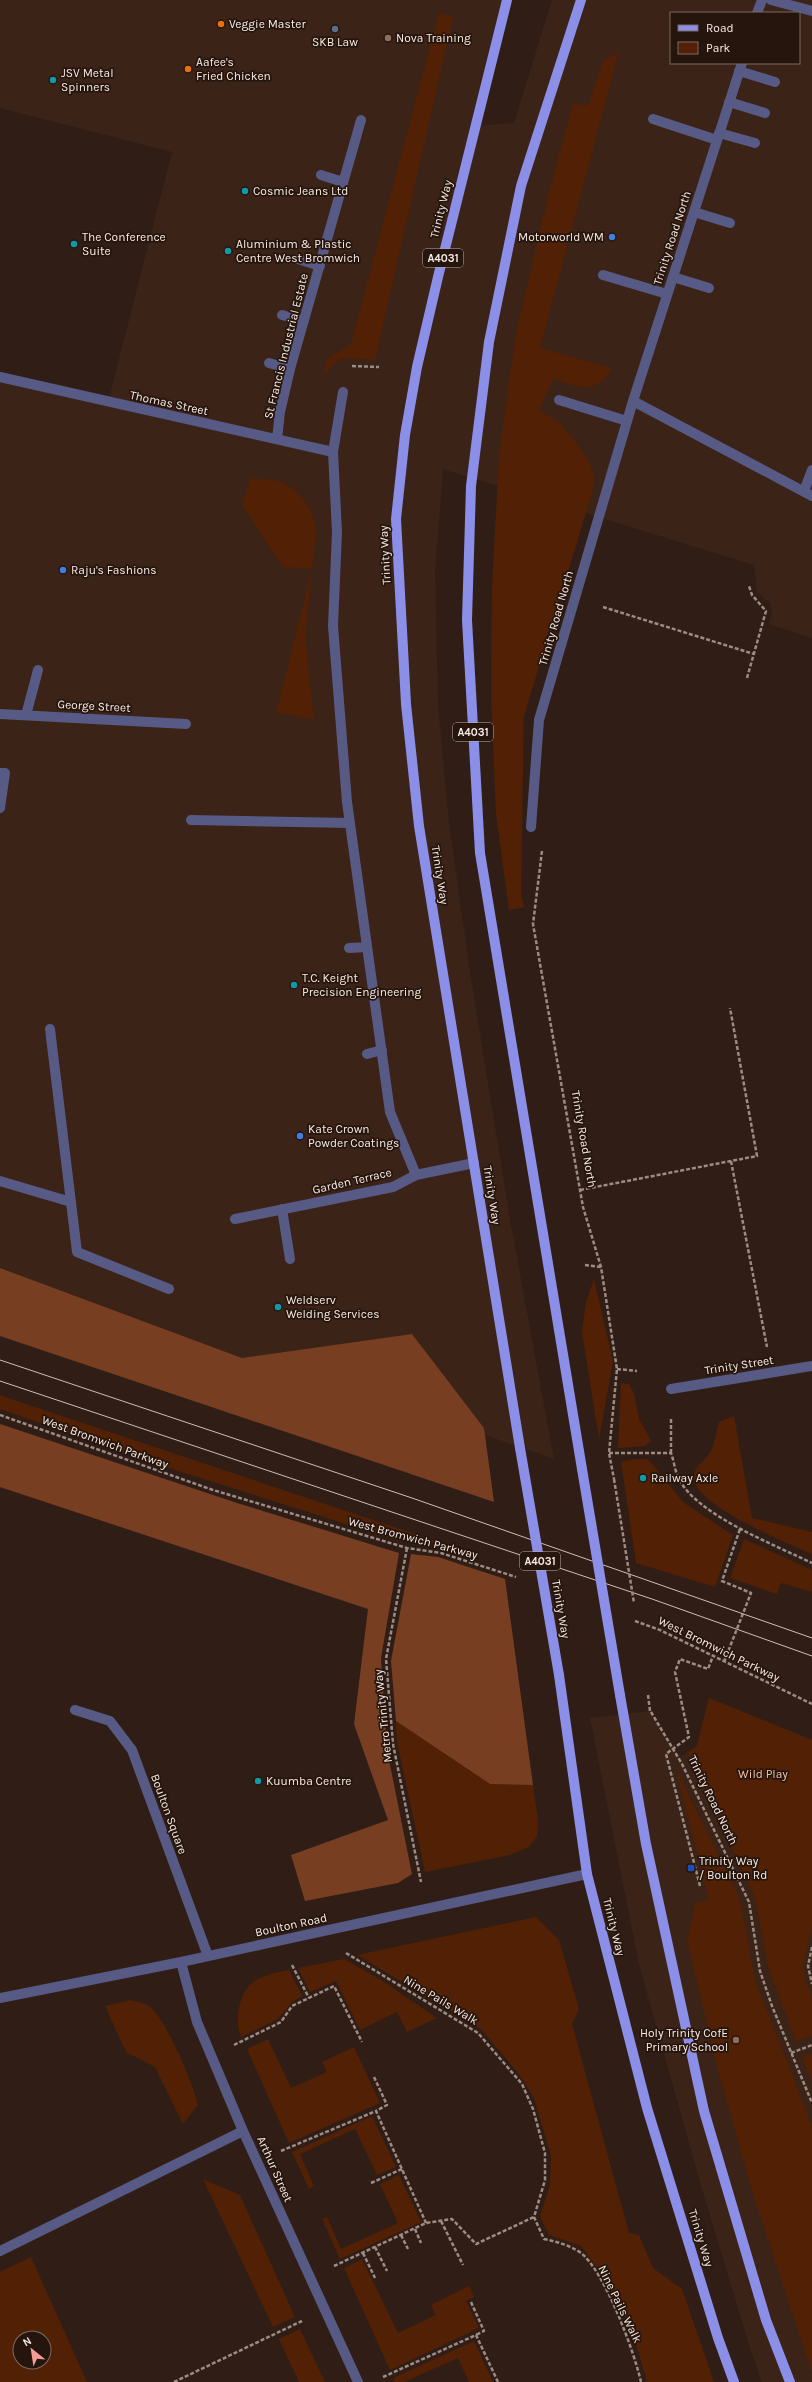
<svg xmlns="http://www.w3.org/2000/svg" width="812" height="2382" font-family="Karla,sans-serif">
	<rect width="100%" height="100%" fill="#301e16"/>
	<path fill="#3b2318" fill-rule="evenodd" d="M0,0H507L476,126L514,123L552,0H812V638L769,624L772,611L770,603L757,592L754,565L443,469L435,573L438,705L449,824L470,972L510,1220L554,1459L485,1435L484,1428L412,1334L242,1358L0,1268V377L108,402L172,152L0,108ZM671,13H799V63H671Z
		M709,1698L812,1740V2382H762L750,2348L702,2189L639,1964L590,1718L650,1711L679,1757L697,1746Z"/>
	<path fill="#512005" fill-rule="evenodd" d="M439,13L453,17L375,360L341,358L323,375L327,359L351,344Z
		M619,51L540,348L612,368C595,397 579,387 553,379L539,410L561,424L581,449L590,464L594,478L592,493L524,716L521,894L524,907L509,910L496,814L491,693L492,586L499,456L515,338L547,200L573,103L588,106L603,61Z
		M250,478C258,479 266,479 274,480C298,485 315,509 316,532L305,635L314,719L276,713L312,569L283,567L242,505Z
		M594,1279L613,1361L599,1439L582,1332L586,1302Z
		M621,1383L629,1384L634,1393L639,1419L651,1441L645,1446L618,1448Z
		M0,1395L11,1399L442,1543L403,1542L169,1468L0,1409Z
		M734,1416L752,1518L812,1532V1554C787,1543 698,1507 694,1479C692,1468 704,1462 709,1454C715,1444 716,1432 719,1422Z
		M634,1459H648L684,1503L733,1535L715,1587L636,1563L621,1462Z
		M744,1539L812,1570V1592L781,1583L777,1594L730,1578Z
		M709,1698L812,1740V1928L803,1966L805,1979L812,1997V2035L796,2042L769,1969L755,1898L688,1752L697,1746Z
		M396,1721L490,1784L533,1785L538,1821L537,1836L529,1847L510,1855L425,1872L397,1742Z
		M675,1767L737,1893L742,1909L755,1980L812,2126V2372L752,2191L717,2066L687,1940L696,1903L709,1900Z
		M536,1917L559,1940L579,2009L572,2024L629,2233L639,2235L653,2268L682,2289L714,2382H647L637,2347L624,2315L604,2277L581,2246L549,2235L540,2216L550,2185L551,2156L534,2098L519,2074L481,2029L357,1955Z
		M344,1959L381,1980L437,2018L407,2032L397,2012L360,2030L336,1981L310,1992L298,1968Z
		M289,1970L302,1996L292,2002L278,2019L241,2037C234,2019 239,1990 256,1980C267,1974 278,1972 289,1970Z
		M131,2000C138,2002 146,2003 151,2008C166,2020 194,2085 198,2105L183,2124L155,2067L126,2052L105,2006Z
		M268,2039L291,2088L327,2072L322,2062L354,2047L380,2103L289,2143L247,2049Z
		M812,2054V2081L802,2057Z
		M372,2116L396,2167L377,2175L355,2129L300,2154L314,2186L309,2189L292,2152Z
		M399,2175L421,2222L340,2259L322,2219L327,2217L341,2249L398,2223L380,2184Z
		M203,2179L240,2195L295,2317L273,2327Z
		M31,2257L87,2382H0V2272ZM20,2338H44V2362H20Z
		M362,2259L398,2333L436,2315L431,2305L469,2286L474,2297L466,2301L479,2328L390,2370L344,2268Z
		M300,2329L325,2382H299L279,2339Z
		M474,2341L493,2382H469L458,2358L404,2382H395L393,2378Z"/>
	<path fill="#783e21" d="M0,1268L242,1358L412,1334L484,1428L494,1502L0,1336Z
		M0,1424L237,1503L399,1553L381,1658L387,1750L412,1874L398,1883L305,1901L291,1855L388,1820L354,1724L368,1609L0,1487Z
		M411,1554L438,1557L505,1579L533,1785L490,1784L396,1721L391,1661Z"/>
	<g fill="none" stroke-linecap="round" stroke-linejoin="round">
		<path stroke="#9b8c85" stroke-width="2.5" stroke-dasharray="4 2" stroke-linecap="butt" d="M352,366L379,367
			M603,607L754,654
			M747,678L766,611L752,595L749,586
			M542,851L533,924L583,1207L601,1267L617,1369L609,1453L614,1479
			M731,1161L767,1347
			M580,1190L757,1156L730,1008
			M585,1265L601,1267
			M617,1369L637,1371
			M0,1415L213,1490L407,1548L441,1553L516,1577
			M671,1419V1453
			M609,1453H671C674,1461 675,1472 679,1479C697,1515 775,1545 812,1563
			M407,1548L386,1659L393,1744L421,1882
			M635,1621L660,1630L812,1704
			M724,1662L751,1593L722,1581L740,1529
			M651,1712L682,1764L749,1902L760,1971L772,2006L812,2103
			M700,1886L666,1754L689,1737L675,1672L680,1659L708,1669L713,1656
			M812,1947L808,1966L812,1984
			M346,1953L478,2033L522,2084L533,2109L545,2153V2180L534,2217L544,2239C558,2242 569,2245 581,2253C605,2272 634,2351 641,2382
			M292,1965L309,1998
			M234,2045L281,2022L292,2006L334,1986L362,2042
			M791,2053L812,2045
			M374,2077L387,2105L376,2111
			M281,2151L376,2111L426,2223
			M371,2183L402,2169
			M441,2221L463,2265
			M415,2229L421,2243
			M401,2235L408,2249
			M375,2247L387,2271
			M363,2253L375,2278
			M334,2266L426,2223L452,2219L476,2244L534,2217
			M471,2302L484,2331L476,2335
			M383,2377L476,2335L498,2382
			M174,2382L302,2321"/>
		<path stroke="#575a84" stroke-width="10" d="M771,0L812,11
			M757,13L762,0
			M739,71L775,82
			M729,102L765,113
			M653,119L717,140
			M719,133L755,143
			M321,175L343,182
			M694,212L730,223
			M298,259L320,266
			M603,275L667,294
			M673,277L709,288
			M282,315L304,321
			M269,363L290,369
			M0,377L333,452
			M343,392L333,452L337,532L333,626L347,802L390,1112L416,1175
			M559,400L627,421
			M633,401L812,496
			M277,439L280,412L290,369L361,120
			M804,491L812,470
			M0,714L186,724
			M26,715L38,670
			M0,773H5L0,808
			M191,820L350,823
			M531,827L539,720L633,401L742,63
			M349,948L367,947
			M50,1029L77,1252L169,1289
			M367,1054L382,1050
			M0,1181L71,1202
			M282,1209L290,1259
			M235,1219L393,1187L416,1175L474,1163
			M671,1389L812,1366
			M75,1710L110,1721L132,1750L208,1956
			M181,1962L197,2022L243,2131L358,2382
			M0,1998L181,1962L587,1874
			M0,2251L243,2131"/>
		<path stroke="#8c8fe7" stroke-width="10" d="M507,0L438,277L417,367L405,435L396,519L406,704L419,826L520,1448
			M581,0L521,186L489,342L471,486L467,620L480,853L582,1469
			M559,1675L587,1874L647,2108L718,2338L734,2382
			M620,1695L646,1844L704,2111L766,2320L790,2382"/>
		<path stroke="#cbbeb7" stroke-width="1" d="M0,1360L412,1498L812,1638
			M0,1381L652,1599L812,1656"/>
		<path stroke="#9b8c85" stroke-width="2.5" stroke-dasharray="4 2" stroke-linecap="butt" d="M614,1479L634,1603
			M648,1695L650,1711"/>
		<path stroke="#8c8fe7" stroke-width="10" d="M520,1448L559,1675
			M582,1469L620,1695"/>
	</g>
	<g fill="#e8710a" stroke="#26150d" stroke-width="1.5">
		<circle cx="221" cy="24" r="4"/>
		<circle cx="188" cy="69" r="4"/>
	</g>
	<circle fill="#5c6f8a" stroke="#26150d" stroke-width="1.5" cx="335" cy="29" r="4"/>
	<g fill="#8d6e63" stroke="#26150d" stroke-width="1.5">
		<circle cx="388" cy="38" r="4"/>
		<circle cx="736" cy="2040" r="4"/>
	</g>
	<g fill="#0f9aa8" stroke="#26150d" stroke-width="1.5">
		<circle cx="53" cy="80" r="4"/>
		<circle cx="245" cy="191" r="4"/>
		<circle cx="74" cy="244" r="4"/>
		<circle cx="228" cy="251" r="4"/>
		<circle cx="294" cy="985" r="4"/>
		<circle cx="278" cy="1307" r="4"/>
		<circle cx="643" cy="1478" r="4"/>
		<circle cx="258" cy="1781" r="4"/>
	</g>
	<g fill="#3f7fe0" stroke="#26150d" stroke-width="1.5">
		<circle cx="612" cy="237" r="4"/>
		<circle cx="63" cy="570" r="4"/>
		<circle cx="300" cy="1136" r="4"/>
	</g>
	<rect fill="#1a4fb4" stroke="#26150d" stroke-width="1.5" x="687" y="1864" width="8" height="8" rx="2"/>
	<g text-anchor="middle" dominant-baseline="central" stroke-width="3.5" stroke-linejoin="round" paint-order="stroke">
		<g fill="#26150d" stroke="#b8aba4" stroke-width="1">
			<rect x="423" y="249" width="40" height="18" rx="3"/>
			<rect x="453" y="723" width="40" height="18" rx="3"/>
			<rect x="520" y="1552" width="40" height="18" rx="3"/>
		</g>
		<g font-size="11" font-weight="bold" fill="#f7ebe5">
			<text x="443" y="258">A4031</text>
			<text x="473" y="732">A4031</text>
			<text x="540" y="1561">A4031</text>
		</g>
		<g font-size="12" fill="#f7ebe5" stroke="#26150d" text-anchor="start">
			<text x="229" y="24">Veggie Master</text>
			<text x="396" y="38">Nova Training</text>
			<text x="335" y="42" text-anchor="middle">SKB Law</text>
			<text x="196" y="62">Aafee's<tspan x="196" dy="14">Fried Chicken</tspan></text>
			<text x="61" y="73">JSV Metal<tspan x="61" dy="14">Spinners</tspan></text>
			<text x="253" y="191">Cosmic Jeans Ltd</text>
			<text x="82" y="237">The Conference<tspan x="82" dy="14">Suite</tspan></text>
			<text x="604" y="237" text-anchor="end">Motorworld WM</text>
			<text x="236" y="244">Aluminium &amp; Plastic<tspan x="236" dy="14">Centre West Bromwich</tspan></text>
			<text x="71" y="570">Raju's Fashions</text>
			<text x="302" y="978">T.C. Keight<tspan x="302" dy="14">Precision Engineering</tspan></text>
			<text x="308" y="1129">Kate Crown<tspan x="308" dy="14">Powder Coatings</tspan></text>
			<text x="286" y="1300">Weldserv<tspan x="286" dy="14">Welding Services</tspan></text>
			<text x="651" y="1478">Railway Axle</text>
			<text x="266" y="1781">Kuumba Centre</text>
			<text x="699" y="1861">Trinity Way<tspan x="699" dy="14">/ Boulton Rd</tspan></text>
			<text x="728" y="2033" text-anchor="end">Holy Trinity CofE<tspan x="728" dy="14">Primary School</tspan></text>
		</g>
		<g font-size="12" fill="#f7ebe5" stroke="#26150d">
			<text transform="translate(441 209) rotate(-76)">Trinity Way</text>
			<text transform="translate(672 238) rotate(-72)">Trinity Road North</text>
			<text transform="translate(286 346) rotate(-76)">St Francis Industrial Estate</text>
			<text transform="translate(169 403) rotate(12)">Thomas Street</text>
			<text transform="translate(385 555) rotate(-93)">Trinity Way</text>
			<text transform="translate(556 618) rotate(-74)">Trinity Road North</text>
			<text transform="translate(94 706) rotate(3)">George Street</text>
			<text transform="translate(440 875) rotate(81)">Trinity Way</text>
			<text transform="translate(584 1139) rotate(80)">Trinity Road North</text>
			<text transform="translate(352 1181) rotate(-13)">Garden Terrace</text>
			<text transform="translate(492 1195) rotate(81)">Trinity Way</text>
			<text transform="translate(739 1365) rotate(-9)">Trinity Street</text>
			<text transform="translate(105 1442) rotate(20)">West Bromwich Parkway</text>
			<text transform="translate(413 1538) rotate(15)">West Bromwich Parkway</text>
			<text transform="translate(561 1609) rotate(80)">Trinity Way</text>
			<text transform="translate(719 1649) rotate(26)">West Bromwich Parkway</text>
			<text transform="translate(383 1716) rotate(-96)">Metro Trinity Way</text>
			<text transform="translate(713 1800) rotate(64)">Trinity Road North</text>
			<text transform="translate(169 1814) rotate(70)">Boulton Square</text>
			<text transform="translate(291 1925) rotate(-12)">Boulton Road</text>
			<text transform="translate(614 1927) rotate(76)">Trinity Way</text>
			<text transform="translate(441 2000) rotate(31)">Nine Pails Walk</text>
			<text transform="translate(275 2169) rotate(66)">Arthur Street</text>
			<text transform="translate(701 2238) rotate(73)">Trinity Way</text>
			<text transform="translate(620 2304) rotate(64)">Nine Pails Walk</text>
		</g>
		<g font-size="12" fill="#f8c1a7" stroke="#26150d">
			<text x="763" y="1774">Wild Play</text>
		</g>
	</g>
	<rect x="670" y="12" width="130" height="52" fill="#26150d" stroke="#7a6b63"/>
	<rect x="678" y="25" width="20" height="6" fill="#8c8fe7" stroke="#7a6b63"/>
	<text x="706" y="32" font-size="12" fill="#f7ebe5">Road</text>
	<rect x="678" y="42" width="20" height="12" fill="#512005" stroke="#7a6b63"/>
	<text x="706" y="52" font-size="12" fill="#f7ebe5">Park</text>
	<g transform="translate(32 2350) rotate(330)"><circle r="19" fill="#26150d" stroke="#7a6b63"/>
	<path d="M0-3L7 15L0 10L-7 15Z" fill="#f59c94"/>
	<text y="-6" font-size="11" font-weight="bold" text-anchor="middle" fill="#f7ebe5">N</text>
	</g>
</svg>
